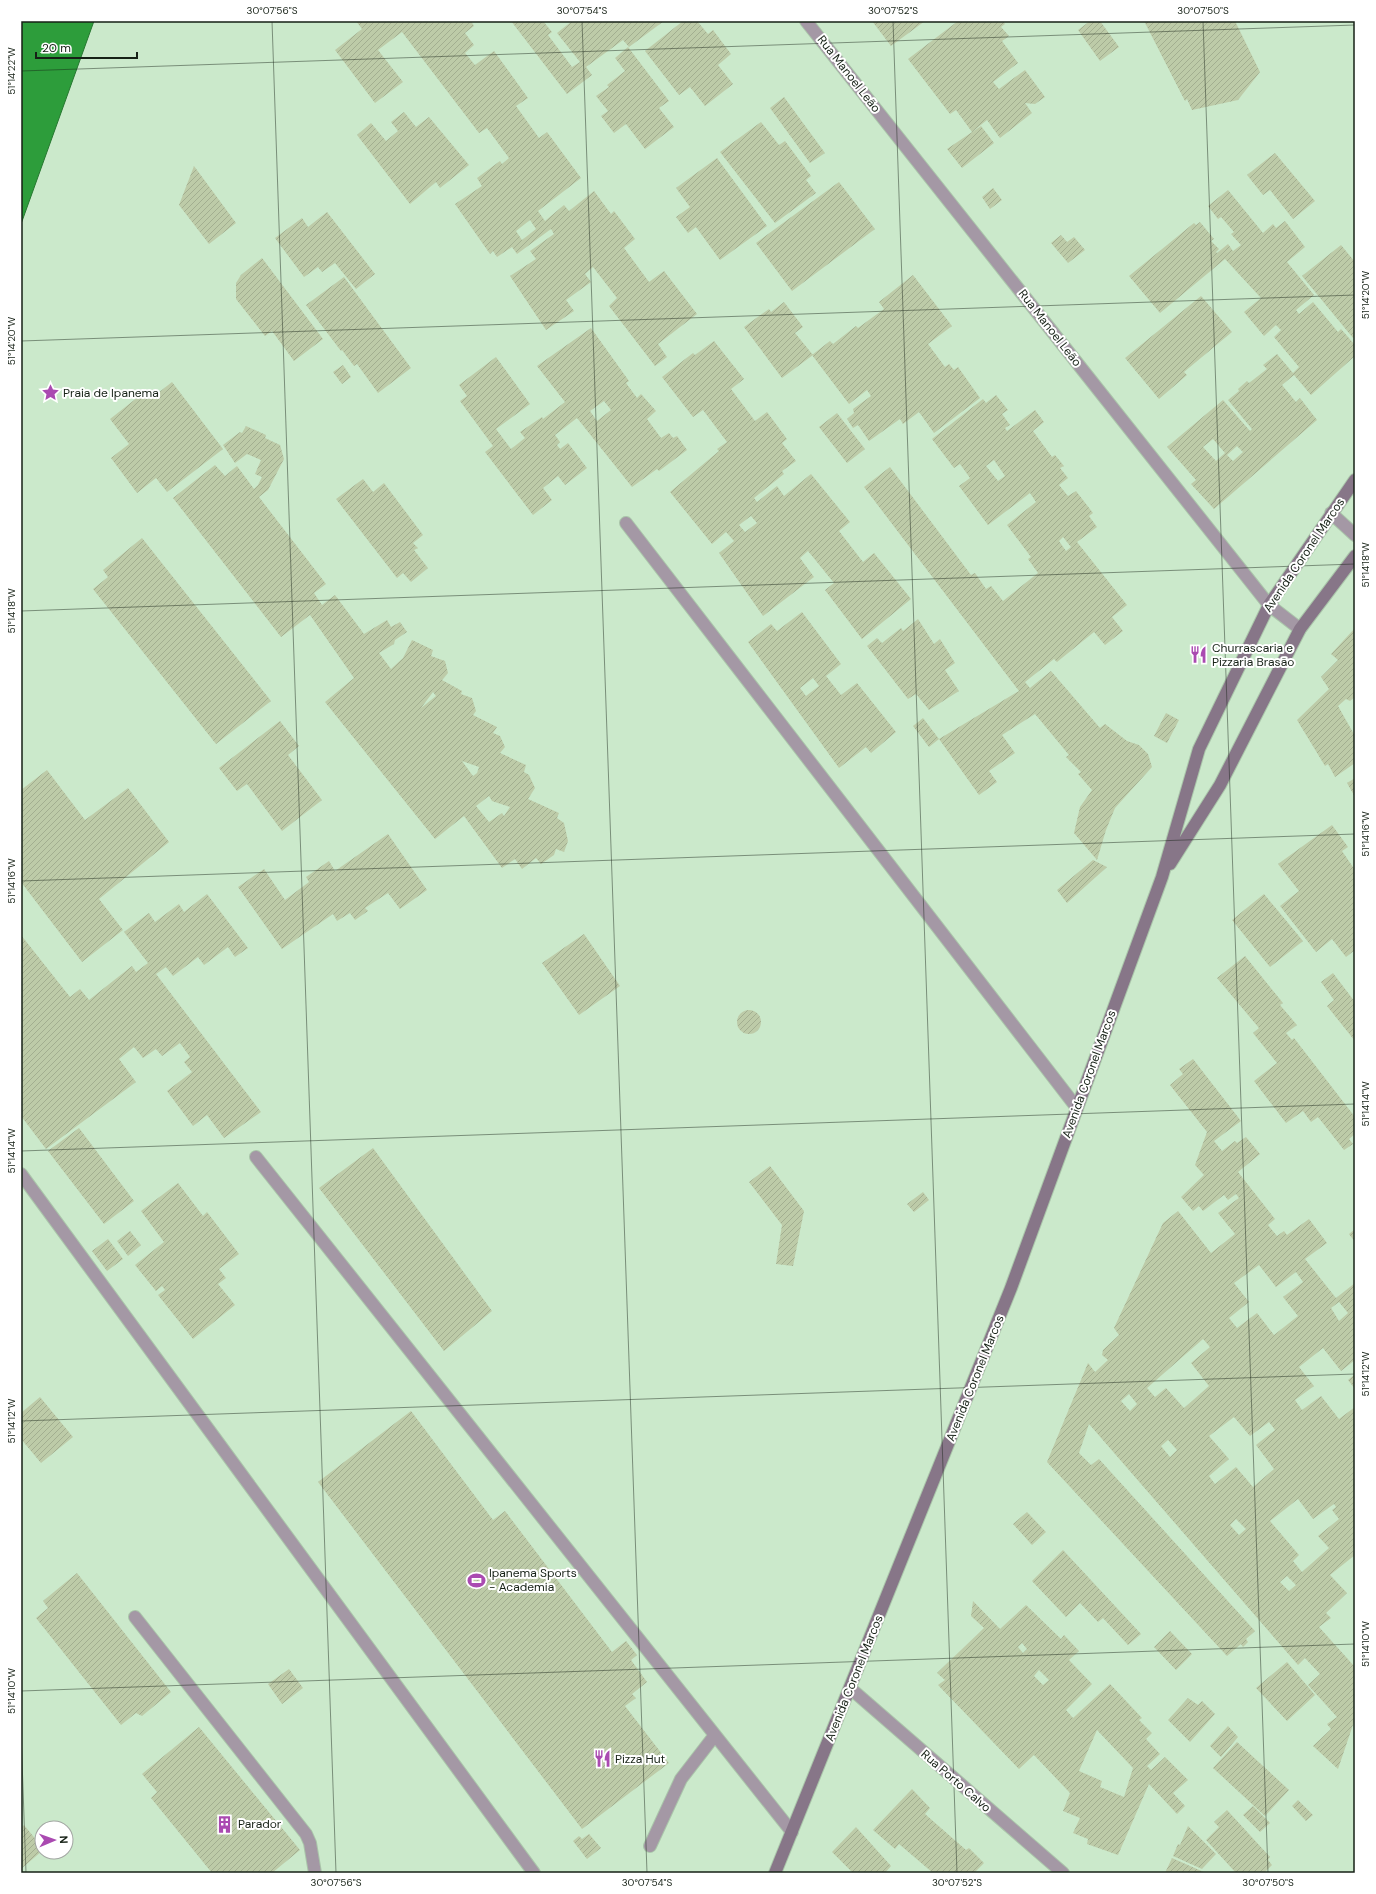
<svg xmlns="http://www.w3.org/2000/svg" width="1376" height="1894" font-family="'DM Sans',sans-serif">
	<defs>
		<pattern id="building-hatch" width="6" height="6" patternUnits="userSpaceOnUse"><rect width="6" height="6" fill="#bdcba8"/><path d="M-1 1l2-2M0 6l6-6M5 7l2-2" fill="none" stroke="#a2ae90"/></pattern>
	</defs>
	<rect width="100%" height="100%" fill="#cbe9cb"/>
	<path fill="#2d9d3b" stroke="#267830" d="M21,21H94L21,224Z"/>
	<path fill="url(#building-hatch)" fill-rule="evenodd" d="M356,21H394L396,23L399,21H471L474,26L465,33L474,45L465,53L475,65L494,51L528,98L516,106L539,138L547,132L581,178L538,211L545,221L564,205L569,211L594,191L611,214L614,211L635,239L624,248L649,282L664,271L697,314L658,344L667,357L655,366L609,306L617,298L593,267L585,274L591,282L566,300L574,311L546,330L510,276L536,259L530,251L554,234L551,229L517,254L512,247L497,257L493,251L490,254L455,204L482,186L477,178L500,161L502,164L509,158L487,128L479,133L402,32L378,50L403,82L375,103L335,50L362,29ZM530,220L536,229L522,240L516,231Z
		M511,21H543L552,32L548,35L572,67L580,62L557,33L572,21H664L629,47L623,40L586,67L592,75L567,94Z
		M683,21H697L708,34L713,30L731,54L718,65L733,84L705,106L690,87L679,95L645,51Z
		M872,21H925L891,46Z
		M958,21H1003L1005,24L1001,27L1009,36L1002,41L1018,63L993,82L999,89L1025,70L1045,97L1035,104L1025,103L1032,113L1000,138L987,120L972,132L956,110L950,114L908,59Z
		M1090,21H1100L1119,47L1100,61L1078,30Z
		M1144,21H1235L1260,72L1238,100L1192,110L1187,99L1185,101Z
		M628,47L669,101L659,108L674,127L645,149L626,124L614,133L601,116L608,111L596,96L609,87L607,85L625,71L615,58Z
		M784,97L825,153L810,163L770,108Z
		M404,112L416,127L429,117L469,165L440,188L436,182L410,204L357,135L371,123L386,141L398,131L391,122Z
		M761,122L779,145L785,141L811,176L806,180L816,193L775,223L720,152Z
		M981,126L994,143L962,168L947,149Z
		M1275,153L1315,201L1293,219L1270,190L1263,195L1247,175Z
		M717,158L767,226L720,260L696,227L688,233L676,217L690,207L676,188Z
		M194,166L236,223L209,244L179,205Z
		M839,182L875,229L792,291L756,243Z
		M993,188L1002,200L990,209L982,197Z
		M1228,190L1263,233L1273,224L1276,228L1285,221L1305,247L1287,262L1314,295L1296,310L1299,314L1313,302L1338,332L1341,329L1355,345V356L1311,395L1294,375L1282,385L1296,402L1300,398L1317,420L1214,509L1191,484L1196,480L1167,447L1223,400L1250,431L1252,429L1228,400L1239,391L1238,389L1247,381L1249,383L1267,369L1263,365L1277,354L1293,373L1299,367L1274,337L1281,330L1276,325L1264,336L1244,312L1261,298L1225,259L1160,313L1129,276L1194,223L1196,225L1200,222L1214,239L1211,241L1219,249L1216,252L1217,253L1228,244L1233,251L1241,245L1231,234L1234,232L1221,217L1218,219L1208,206ZM1213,439L1225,453L1216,461L1203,447ZM1237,446L1243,452L1233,461L1227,455Z
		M327,212L375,274L356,289L335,263L322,272L318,267L304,277L275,238L302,218L308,227Z
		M1061,235L1067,242L1074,237L1085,250L1068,263L1051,243Z
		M1341,245L1355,262V336L1353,338L1302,276Z
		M262,258L323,339L294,361L272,331L265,336L236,299V283L241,275Z
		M913,275L952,326L928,344L945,367L949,364L954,370L958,367L980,398L934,433L919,412L903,424L900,419L869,441L858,425L853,428L847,419L854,413L853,409L871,396L867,390L849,404L812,355L830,341L833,344L856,326L858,328L884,309L879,302Z
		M344,277L411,368L378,393L357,364L354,366L342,350L341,351L306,305Z
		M1201,296L1232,332L1184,372L1187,375L1159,399L1125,358Z
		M784,302L803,327L795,333L813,355L782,378L744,327L769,309L771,312Z
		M591,328L629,381L626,383L637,398L641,394L656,411L647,419L661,438L669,433L673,438L677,436L687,450L659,471L657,469L632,487L577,418L555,435L560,442L557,445L560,449L568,443L587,468L565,485L558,476L543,488L552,500L533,515L485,452L493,446L460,401L467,396L459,385L496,357L530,404L496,429L511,449L525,438L520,432L542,417L543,419L565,402L537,366ZM604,401L611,410L597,421L590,411Z
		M714,341L744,379L731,389L755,421L767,412L787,439L782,443L796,461L782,471L784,474L754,498L757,502L777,486L784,496L811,474L850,522L839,531L863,562L874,553L911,599L862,639L825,590L834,583L808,551L800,558L814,577L763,616L719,553L734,541L726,532L712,544L670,492L719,451L717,449L727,442L703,410L693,417L662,377L693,353L695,355ZM751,516L757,523L745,532L739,525Z
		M343,365L351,377L342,384L333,372Z
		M172,382L223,449L167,492L156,478L137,493L111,458L129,444L110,419L147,390L153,397Z
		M996,395L1008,410L1002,414L1010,425L1005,428L1007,431L1035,410L1044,422L1033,431L1052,457L1055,455L1064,466L1060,468L1068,478L1059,485L1068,496L1076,491L1093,513L1089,516L1097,527L1077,542L1127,605L1112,617L1123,631L1105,645L1094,632L1057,662L1054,659L1025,682L1030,688L1051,671L1100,728L1105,724L1127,741L1139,745L1148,754L1152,767L1115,808L1106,830L1097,860L1074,833L1080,807L1092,790L1078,774L1081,772L1066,757L1069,755L1035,714L1002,735L1015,753L989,771L997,782L979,795L939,739L1019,691L864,487L890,467L971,575L975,573L986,589L991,586L1003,601L1038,573L1028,559L1031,557L1007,525L1036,502L1030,493L988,525L959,486L970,478L960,464L954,468L932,439L983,399L986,403ZM994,460L1005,476L998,481L986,466ZM1063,537L1071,547L1066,551L1059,541Z
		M837,413L865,449L847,463L819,427Z
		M246,426L266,435L265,438L280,445L284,459L268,490L259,497L326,584L314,593L322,605L335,595L364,634L387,620L391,627L400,622L407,632L395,640L394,644L379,653L391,669L403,658L412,640L433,650L431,656L445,661L448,673L442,680L462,691L461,694L472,698L476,711L473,715L497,727L493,733L500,736L505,747L500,753L526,765L524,772L529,775L535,788L528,799L559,813L557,818L564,823L568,841L564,852L556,849L554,855L541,864L536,858L522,869L515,859L502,868L464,816L435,839L325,702L354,678L310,615L281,637L173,498L215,465L225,476L237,466L254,489L258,485L262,477L255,474L261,460L247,454L235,463L223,445L240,432L242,433ZM433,692L436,696L421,708ZM462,761L479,767L477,773L473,776ZM489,796L492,801L510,807L504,816L502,813L489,822L476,806Z
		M363,479L373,492L384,483L423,535L413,543L418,548L414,550L428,568L411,582L403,573L397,578L336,499Z
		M142,538L271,701L216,744L93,589L108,577L103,570Z
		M802,612L841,664L826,676L841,695L857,683L896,732L871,753L866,747L839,768L748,642L771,624L777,631ZM813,678L819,686L806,696L800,688Z
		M918,619L934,644L940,639L955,663L945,670L959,691L929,710L916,694L908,699L867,646L877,638L882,643L901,628L903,631Z
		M1355,628V697L1350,701L1346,699L1338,706L1355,736V763L1335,777L1328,764L1325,766L1297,720L1329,689L1321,677L1338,660L1331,654Z
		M1166,713L1179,720L1167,743L1154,736Z
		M923,718L939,739L929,747L913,726Z
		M280,721L299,746L288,755L322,800L282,831L247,784L237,791L219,768Z
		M47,770L85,820L128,788L169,842L99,899L123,930L82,962L21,882V790Z
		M1355,778V797L1347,783Z
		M1332,825L1348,847L1342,851L1355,870V950L1346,957L1332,939L1316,952L1280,906L1299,891L1278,864Z
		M388,834L427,890L400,909L388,893L365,908L368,911L355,920L350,913L337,921L333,914L282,949L238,887L264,869L285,900L309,882L306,877L329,861L335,871Z
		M1093,860L1107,867L1067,903L1057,890Z
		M207,894L248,948L235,957L228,947L204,965L198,957L173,976L166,967L156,974L261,1112L224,1138L207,1115L193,1126L167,1091L192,1072L184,1062L190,1057L180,1043L162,1056L156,1049L143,1058L134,1047L119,1059L136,1082L46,1149L21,1116V935L70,997L80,989L89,1000L132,966L136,972L148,963L124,932L149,913L155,922L179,904L184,912Z
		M1264,894L1303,941L1270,967L1232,920Z
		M584,934L620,986L579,1015L542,963Z
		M1245,956L1283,1003L1280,1005L1297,1025L1286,1033L1292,1040L1294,1038L1355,1117V1134L1349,1139L1353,1144L1344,1150L1318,1117L1311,1122L1303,1111L1286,1123L1254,1081L1277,1063L1253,1033L1259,1028L1217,978Z
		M1333,973L1355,1002V1041L1327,1006L1334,1000L1321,982Z
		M737 1022a12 12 0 1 1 24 0a12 12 0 1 1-24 0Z
		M1193,1059L1241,1121L1214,1141L1222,1151L1235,1141L1237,1143L1246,1137L1260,1154L1238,1172L1275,1219L1268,1225L1277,1236L1284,1231L1287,1235L1309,1219L1327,1243L1305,1259L1336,1298L1355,1283V1360L1341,1371L1323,1348L1299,1367L1314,1386L1295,1400L1302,1410L1321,1396L1339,1419L1355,1407V1547L1353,1549L1355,1555L1330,1575L1347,1593L1326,1613L1331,1618L1319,1627L1355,1667V1719L1338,1769L1313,1746L1331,1729L1327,1724L1337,1717L1308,1685L1320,1674L1305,1658L1298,1665L1089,1424L1079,1453L1091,1465L1099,1459L1255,1631L1246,1639L1248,1642L1243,1647L1241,1644L1227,1656L1047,1462L1088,1363L1095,1372L1108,1360L1102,1355L1103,1350L1119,1335L1114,1328L1163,1223L1178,1211L1211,1253L1235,1234L1218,1213L1239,1198L1236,1194L1228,1200L1224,1195L1203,1211L1199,1206L1193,1211L1181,1197L1204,1175L1195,1165L1207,1132L1170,1085L1183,1074L1179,1069ZM1259,1265L1276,1287L1296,1272L1303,1282L1283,1297L1298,1316L1274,1335L1257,1313L1237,1328L1229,1318L1249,1302L1234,1283ZM1339,1302L1348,1313L1339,1321L1331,1308ZM1203,1339L1210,1347L1191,1363L1209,1386L1184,1408L1166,1388L1155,1397L1147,1388ZM1129,1394L1137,1404L1130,1411L1121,1401ZM1234,1417L1250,1436L1269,1422L1275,1430L1256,1445L1274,1469L1253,1487L1236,1467L1215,1484L1209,1476L1229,1459L1209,1436ZM1168,1440L1177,1450L1170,1457L1161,1446ZM1298,1499L1313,1519L1334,1504L1336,1507L1332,1510L1339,1519L1318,1536L1329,1548L1302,1572L1293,1561L1299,1555L1270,1521ZM1236,1519L1246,1529L1239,1535L1230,1525ZM1287,1576L1296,1585L1289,1591L1280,1582Z
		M79,1128L134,1201L104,1224L48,1151Z
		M373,1148L492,1311L444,1351L319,1188Z
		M770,1166L804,1211L793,1266L776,1264L782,1225L749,1182Z
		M178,1183L203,1216L207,1212L239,1254L219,1269L226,1278L218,1284L235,1305L193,1339L158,1295L165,1290L162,1286L156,1291L135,1265L164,1242L141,1211Z
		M923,1192L929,1200L914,1212L907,1204Z
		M1355,1229V1242L1349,1234Z
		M130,1231L141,1245L128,1256L117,1241Z
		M108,1239L123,1259L107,1271L92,1251Z
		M1355,1374V1389L1348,1380Z
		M40,1397L73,1437L41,1463L21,1439V1413Z
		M411,1411L493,1520L505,1511L612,1652L626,1641L637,1655L631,1660L647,1682L632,1694L636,1698L625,1706L669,1763L582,1829L318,1482Z
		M1027,1512L1046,1532L1032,1545L1013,1524Z
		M1063,1550L1141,1634L1128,1645L1103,1618L1098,1622L1080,1603L1066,1617L1032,1581Z
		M77,1573L171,1692L142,1716L136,1713L121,1725L36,1618L48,1608L43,1601Z
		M973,1601L1000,1629L1026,1605L1061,1639L1064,1635L1079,1651L1069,1660L1092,1684L1066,1710L1073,1718L1110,1684L1142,1718L1139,1720L1152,1733L1146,1739L1160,1754L1147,1766L1151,1770L1165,1757L1188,1780L1173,1793L1185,1806L1177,1814L1149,1784L1118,1855L1087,1844L1088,1839L1073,1833L1080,1818L1063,1811L1070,1793L1034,1755L1019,1769L938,1685L945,1680L937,1673L984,1628L971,1616ZM1022,1643L1027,1649L1023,1653L1018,1647ZM1039,1670L1049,1680L1043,1685L1034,1676ZM1097,1730L1133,1768L1124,1797L1100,1787L1102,1781L1079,1771Z
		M1170,1631L1192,1654L1176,1670L1154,1647Z
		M1287,1662L1315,1695L1287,1721L1256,1688Z
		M289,1669L303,1688L282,1704L268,1684Z
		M1188,1698L1198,1705L1202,1701L1215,1714L1190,1742L1168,1720Z
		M1228,1726L1238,1737L1221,1757L1210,1746Z
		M199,1727L300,1850L272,1873H212L151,1798L157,1792L142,1774Z
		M1237,1742L1289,1790L1265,1816L1213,1768Z
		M912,1789L930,1808L925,1814L966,1850L969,1848L984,1863L974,1873H933L899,1844L895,1849L873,1830Z
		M1298,1800L1313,1815L1306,1821L1292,1806Z
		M1253,1806L1270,1823L1260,1832L1243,1815Z
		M1227,1810L1270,1857L1268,1860L1272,1865L1264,1873H1236L1206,1840L1219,1827L1214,1822Z
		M24,1825L42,1847V1851L21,1869V1828Z
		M1188,1826L1216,1854L1202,1869L1173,1856L1178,1844L1180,1845Z
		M856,1827L891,1866L885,1873H853L832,1852Z
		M589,1834L601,1848L587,1859L573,1841L579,1836L582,1839Z
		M1172,1858L1206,1873H1165Z"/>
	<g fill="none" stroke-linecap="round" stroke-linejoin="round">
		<defs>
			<path id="lane" d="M1331,513L1355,535
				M626,523L1077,1108
				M256,1157L792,1832
				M21,1174L534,1873
				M650,1846L681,1779L715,1735"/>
			<path id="street" d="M806,21L1269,605L1300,629
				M135,1617L306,1834L310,1843L315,1873
				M850,1688L1063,1873"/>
			<path id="secondary" d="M1170,864L1220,785L1300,629L1355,556
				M775,1873L1011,1288L1162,877L1199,749L1269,605L1355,480"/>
		</defs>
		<use href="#lane" stroke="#aac5aa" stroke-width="14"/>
		<use href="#street" stroke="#aac5aa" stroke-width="14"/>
		<use href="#secondary" stroke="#aac5aa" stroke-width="14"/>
		<use href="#lane" stroke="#a498a5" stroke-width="12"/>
		<use href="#street" stroke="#a498a5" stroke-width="12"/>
		<use href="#secondary" stroke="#877688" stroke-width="12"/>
	</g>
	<path fill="none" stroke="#162116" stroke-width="1" stroke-opacity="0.45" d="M272,21L336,1873M582,21L647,1873M893,21L957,1873M1203,21L1268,1873M21,71L1355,25M21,341L1355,295M21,611L1355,564M21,881L1355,834M21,1151L1355,1104M21,1421L1355,1374M21,1691L1355,1644M21,1732L26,1873"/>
	<defs>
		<symbol id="sight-bare" viewBox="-9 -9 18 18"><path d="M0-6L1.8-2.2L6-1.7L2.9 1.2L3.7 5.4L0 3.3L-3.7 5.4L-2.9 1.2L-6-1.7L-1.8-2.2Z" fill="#aa4ab1" stroke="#fff" stroke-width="2.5" paint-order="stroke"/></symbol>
		<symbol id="restaurant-bare" viewBox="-9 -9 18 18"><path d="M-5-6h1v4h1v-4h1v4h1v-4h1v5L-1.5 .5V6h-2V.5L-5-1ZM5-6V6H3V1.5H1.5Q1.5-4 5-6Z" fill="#aa4ab1" stroke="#fff" stroke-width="2.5" paint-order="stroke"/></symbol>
		<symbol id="stadium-bare" viewBox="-9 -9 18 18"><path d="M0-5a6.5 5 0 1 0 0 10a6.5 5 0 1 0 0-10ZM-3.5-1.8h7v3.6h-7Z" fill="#aa4ab1" stroke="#fff" stroke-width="2.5" paint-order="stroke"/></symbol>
		<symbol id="building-bare" viewBox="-9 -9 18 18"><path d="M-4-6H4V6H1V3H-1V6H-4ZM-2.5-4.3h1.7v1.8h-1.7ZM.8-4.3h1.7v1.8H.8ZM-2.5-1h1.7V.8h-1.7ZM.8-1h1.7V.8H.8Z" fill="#aa4ab1" stroke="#fff" stroke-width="2.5" paint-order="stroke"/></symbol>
	</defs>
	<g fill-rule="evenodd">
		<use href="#sight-bare" x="38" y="380" width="25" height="25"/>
		<use href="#restaurant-bare" x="1186" y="642" width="25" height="25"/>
		<use href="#stadium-bare" x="464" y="1568" width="25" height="25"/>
		<use href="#restaurant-bare" x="590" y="1746" width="25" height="25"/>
		<use href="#building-bare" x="212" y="1812" width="25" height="25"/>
	</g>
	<g text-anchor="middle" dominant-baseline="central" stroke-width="4" stroke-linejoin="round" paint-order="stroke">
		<g font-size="12" fill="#162116" stroke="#fff">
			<text transform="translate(849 74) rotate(52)">Rua Manoel Leão</text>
			<text transform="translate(1050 328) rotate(52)">Rua Manoel Leão</text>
			<text transform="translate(1304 555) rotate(-56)">Avenida Coronel Marcos</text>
			<text transform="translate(1089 1074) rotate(-70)">Avenida Coronel Marcos</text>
			<text transform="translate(975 1378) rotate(-68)">Avenida Coronel Marcos</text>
			<text transform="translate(854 1678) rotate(-68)">Avenida Coronel Marcos</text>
			<text transform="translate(956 1781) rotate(41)">Rua Porto Calvo</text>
		</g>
		<g font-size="12" fill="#162116" stroke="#fff" text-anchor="start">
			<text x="63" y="393">Praia de Ipanema</text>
			<text x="1212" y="648">Churrascaria e<tspan x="1212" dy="14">Pizzaria Brasão</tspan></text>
			<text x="489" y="1573">Ipanema Sports<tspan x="489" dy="14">- Academia</tspan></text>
			<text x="615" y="1759">Pizza Hut</text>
			<text x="238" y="1824">Parador</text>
		</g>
	</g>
	<rect width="1376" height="1894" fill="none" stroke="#ffffff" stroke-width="44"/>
	<g transform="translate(54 1840) rotate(88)"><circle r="19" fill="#ffffff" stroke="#a2a6a2"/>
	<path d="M0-3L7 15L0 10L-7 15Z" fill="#aa4ab1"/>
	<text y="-6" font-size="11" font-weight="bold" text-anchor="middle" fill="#162116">N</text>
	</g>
	<path d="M36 52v6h101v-6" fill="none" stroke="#162116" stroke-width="2"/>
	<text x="42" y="52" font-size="12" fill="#162116" stroke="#ffffff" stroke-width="3" paint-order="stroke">20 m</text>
	<rect x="22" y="22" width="1332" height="1850" fill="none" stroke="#162116" stroke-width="1.5"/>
	<g font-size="10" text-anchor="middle" fill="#162116">
		<text x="272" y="14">30°07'56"S</text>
		<text x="582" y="14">30°07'54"S</text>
		<text x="893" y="14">30°07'52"S</text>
		<text x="1203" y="14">30°07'50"S</text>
		<text transform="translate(11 71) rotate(-90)" y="4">51°14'22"W</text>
		<text transform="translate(1365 295) rotate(-90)" y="4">51°14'20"W</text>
		<text transform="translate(11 341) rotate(-90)" y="4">51°14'20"W</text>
		<text transform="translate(1365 565) rotate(-90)" y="4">51°14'18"W</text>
		<text transform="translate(11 611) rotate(-90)" y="4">51°14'18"W</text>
		<text transform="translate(1365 834) rotate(-90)" y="4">51°14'16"W</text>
		<text transform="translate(11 881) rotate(-90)" y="4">51°14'16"W</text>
		<text transform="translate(1365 1104) rotate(-90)" y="4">51°14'14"W</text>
		<text transform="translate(11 1151) rotate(-90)" y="4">51°14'14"W</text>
		<text transform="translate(1365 1374) rotate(-90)" y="4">51°14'12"W</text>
		<text transform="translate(11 1421) rotate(-90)" y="4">51°14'12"W</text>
		<text transform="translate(1365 1644) rotate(-90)" y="4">51°14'10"W</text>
		<text transform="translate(11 1691) rotate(-90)" y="4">51°14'10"W</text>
		<text x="336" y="1886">30°07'56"S</text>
		<text x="647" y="1886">30°07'54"S</text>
		<text x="957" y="1886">30°07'52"S</text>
		<text x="1268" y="1886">30°07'50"S</text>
	</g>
</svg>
